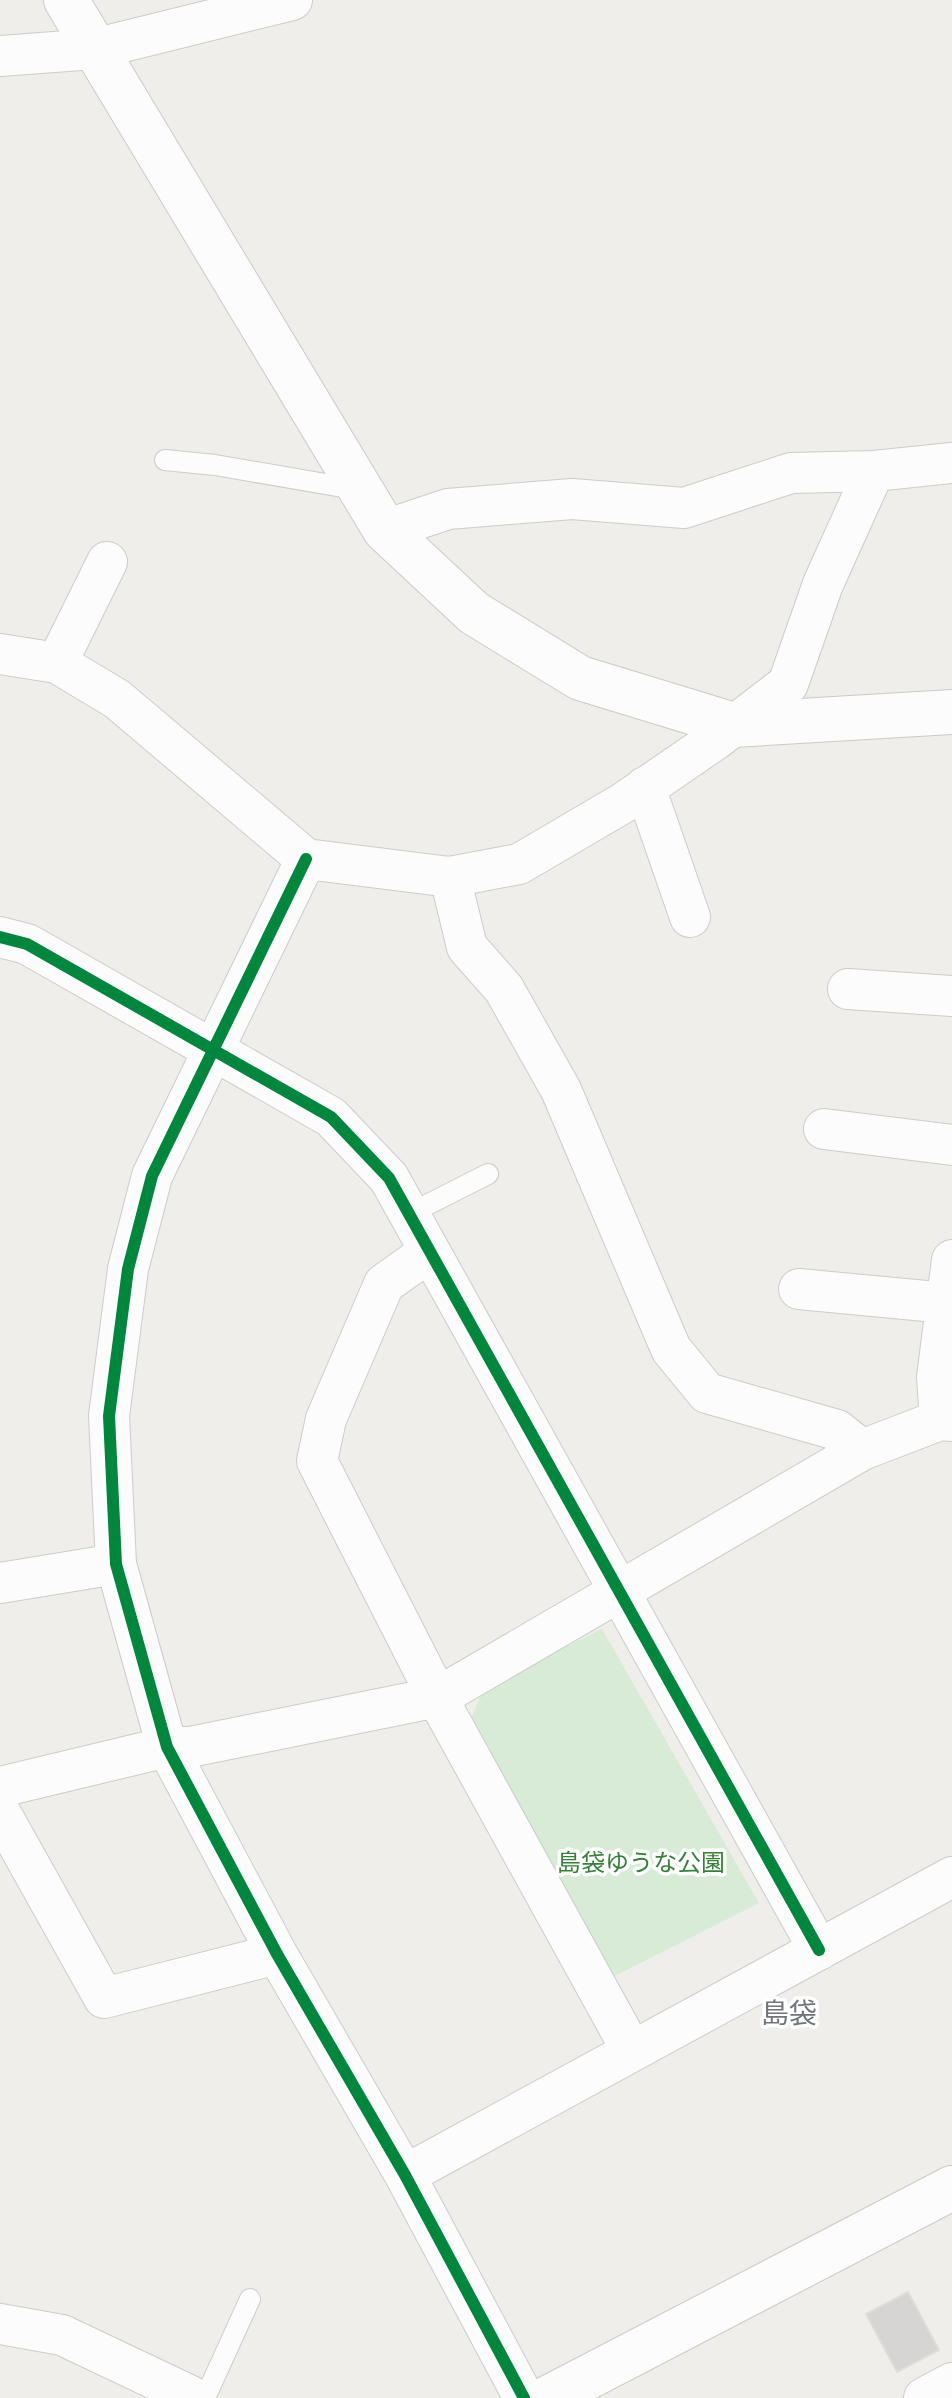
<svg xmlns="http://www.w3.org/2000/svg" width="952" height="2398" font-family="Roboto,'Noto Sans JP',sans-serif">
	<rect width="100%" height="100%" fill="#efeeea"/>
	<path fill="#d8ebd6" d="M602,1629L759,1903L611,1978L469,1725L483,1688Z"/>
	<path fill="#d6d5d3" stroke="#deddd9" stroke-width="2" d="M908,2292L939,2350L897,2372L866,2314Z"/>
	<g fill="none" stroke-linecap="round" stroke-linejoin="round">
		<defs>
			<path id="lane" d="M165,460L215,465L360,490
				M409,1214L488,1174
				M205,2398L250,2299"/>
			<path id="street" d="M0,56L94,49L292,0
				M385,530L448,509L572,499L684,508L791,473L874,471L952,463
				M0,654L57,663L117,699L306,859L450,877L519,864L623,803L715,740L788,684L823,584L874,471
				M57,663L107,562
				M645,787L690,917
				M306,859L152,1176L128,1269L109,1416L116,1564L167,1747L277,1954L405,2175L524,2398
				M450,877L467,947L504,989L561,1090L671,1349L707,1393L837,1430L862,1450
				M0,937L27,944L331,1117L389,1178L819,1950
				M848,989L952,996
				M824,1129L952,1145
				M429,1252L384,1284L326,1419L317,1461L444,1710L632,2051
				M799,1289L947,1303
				M940,1420L937,1377L952,1260
				M0,1583L116,1564
				M0,1787L167,1747H190L438,1697L862,1450L940,1420L952,1421
				M0,1812L104,1998L277,1954
				M405,2175L952,1877
				M0,2324L62,2335L195,2398
				M924,2398L952,2383"/>
			<path id="secondary" d="M66,0L385,530L474,613L580,678L734,725L952,712
				M548,2398L952,2188"/>
		</defs>
		<use href="#lane" stroke="#cbcccc" stroke-width="22"/>
		<use href="#street" stroke="#cbcccc" stroke-width="42"/>
		<use href="#secondary" stroke="#cacacb" stroke-width="46"/>
		<use href="#lane" stroke="#fdfcfc" stroke-width="20"/>
		<use href="#street" stroke="#fdfcfc" stroke-width="40"/>
		<use href="#secondary" stroke="#fdfcfc" stroke-width="44"/>
		<defs>
			<path id="cycleway" d="M306,859L152,1176L128,1269L109,1416L116,1564L167,1747L277,1954L405,2175L524,2398
				M0,937L27,944L331,1117L389,1178L819,1950"/>
		</defs>
		<use href="#cycleway" stroke="#fff" stroke-width="17"/>
		<use href="#cycleway" stroke="#00873e" stroke-width="12"/>
	</g>
	<g text-anchor="middle" dominant-baseline="central" stroke-width="7" stroke-linejoin="round" paint-order="stroke">
		<g font-size="24" fill="#348238" stroke="#fff">
			<text x="641" y="1863">島袋ゆうな公園</text>
		</g>
		<g font-size="28" fill="#70757a" stroke="#fff">
			<text x="789" y="2013">島袋</text>
		</g>
	</g>
</svg>
